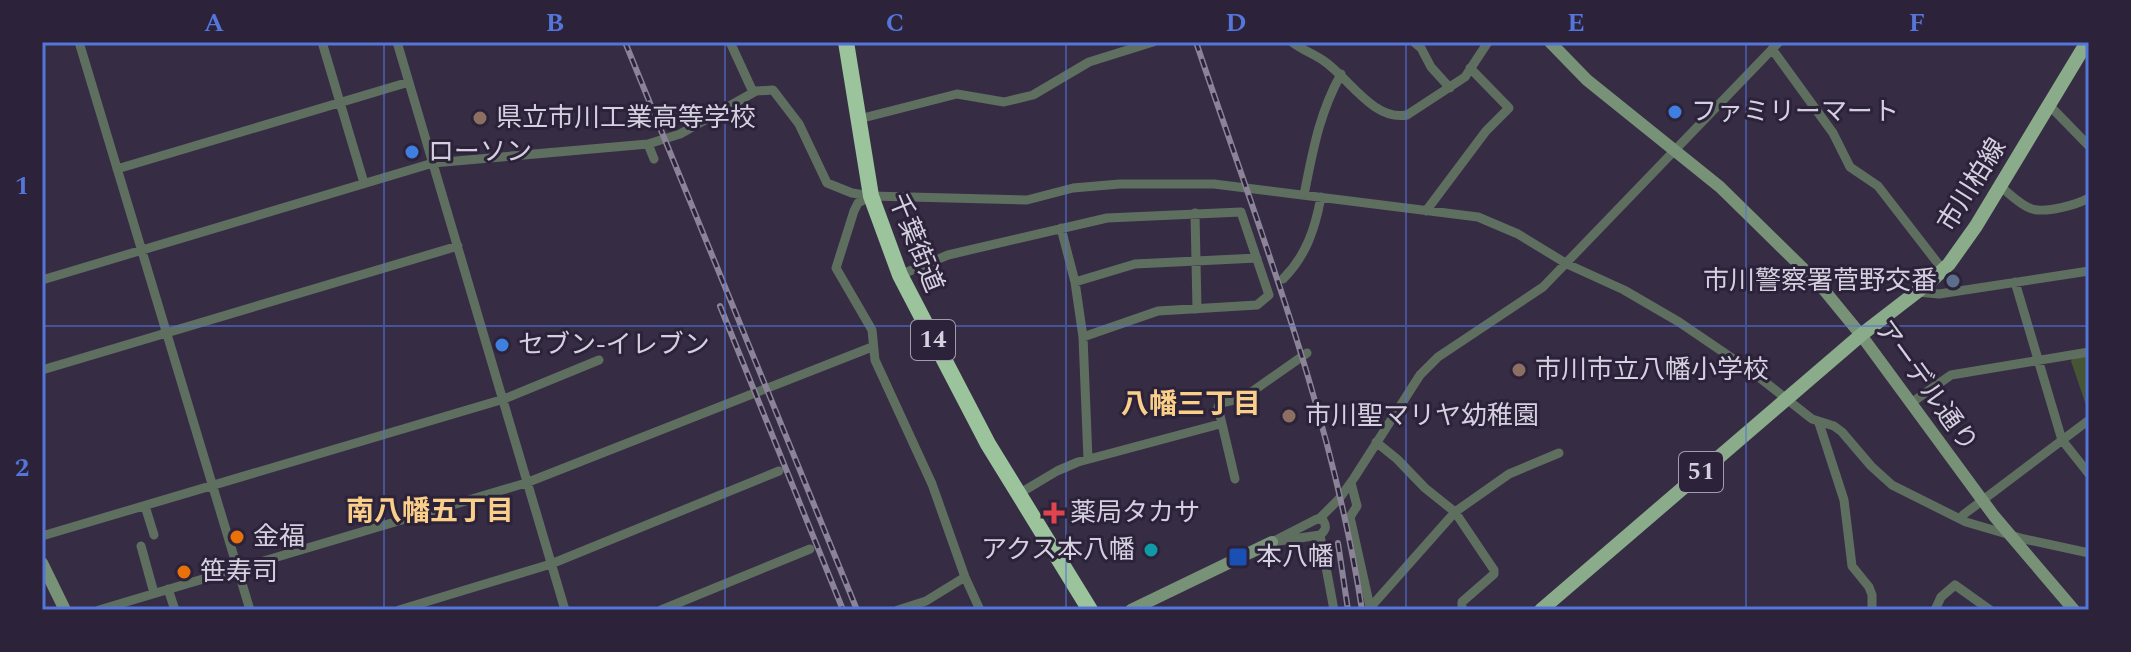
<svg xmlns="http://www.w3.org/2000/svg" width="2131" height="652" font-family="Spectral,'Noto Sans JP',serif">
	<rect width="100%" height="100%" fill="#362d45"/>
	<path fill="#465533" d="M2089,355V414L2071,361L2073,358Z"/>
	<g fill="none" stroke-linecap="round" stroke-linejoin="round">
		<path stroke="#5f6f5f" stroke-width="9" d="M79,42L250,610
			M322,42L364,183
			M397,42L565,610
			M730,42L753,92
			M1292,42C1302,50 1314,54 1324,61C1349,78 1373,121 1407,115L1465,77L1488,42
			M1414,42L1421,48L1431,67L1450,88
			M1772,49L1833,133L1850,167L1878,186L1943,270
			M2049,105L2089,146
			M859,119L957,94L1004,102L1033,95L1089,62L1153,42
			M648,144L654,159
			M117,169L409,82
			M2000,186C2010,194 2020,205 2032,209C2047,213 2076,205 2089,198
			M1304,195C1313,150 1319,114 1341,74
			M871,196L858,203L854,211L836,268L872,330L875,360L932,484L965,577L980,610
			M1426,211L1486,131L1509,108L1470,68
			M1195,213L1197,309
			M1061,228L1075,282L1083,337L1088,459
			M900,275L948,255L1107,218L1241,212L1269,295L1257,305L1158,311L1083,337
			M1283,279C1306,256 1315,229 1321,197
			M42,280L433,163L648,144L680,134L756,91L773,90L799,124L827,183L852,193L871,196L1027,200L1073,188L1120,184H1214L1478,217L1518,234L1567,264L1624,290L1679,322L1751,371L1812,419L1834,426L1842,432L1871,466L1892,485L1966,522L2024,539L2089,553
			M1075,282L1135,264L1257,258
			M2015,282L2062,440L2089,474
			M1917,292L1939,294L2089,271
			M42,370L458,246
			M1911,403L1951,375L2089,352
			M1819,423L1844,500L1852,566L1869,587L1872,595V610
			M1376,442L1397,459L1425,488L1455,512L1494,570V574L1462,602V610
			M1235,479L1218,407L1221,403L1243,398L1307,353
			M1351,483L1357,506L1350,517L1370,607
			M1017,495L1057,471L1078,462L1220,424
			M145,506L154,535
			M1320,518L1339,499L1354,478L1420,375L1438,357L1543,287L1779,42
			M1317,519L1323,520C1327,527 1326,530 1320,535L1272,542Z
			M1961,519L1963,515L2089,420
			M1320,535L1334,610
			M42,536L504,399L599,360
			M141,546L154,593
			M168,589L175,610
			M99,610L526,483L872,347
			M399,610L551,564L779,471
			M661,610L810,549
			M898,610L926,601L965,577
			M1368,610L1455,512L1509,474L1559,453
			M1935,610L1941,597L1955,585L1990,610"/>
		<path stroke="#789278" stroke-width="12" d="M1550,42L1587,80L1720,187L1820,285L1861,335L1994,516L2074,610
			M42,563L65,610
			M1131,610L1272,542"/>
		<path stroke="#8aac8b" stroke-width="14" d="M1541,610L1861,335L1931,281L1949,264L1976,226L2087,42"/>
		<path stroke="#9bc49c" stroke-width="16" d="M846,42L871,196L900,275L988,444L1090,610"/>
		<defs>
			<path id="rail" d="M625,42L857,610
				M1196,42C1259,229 1332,414 1362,610
				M720,306L843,610
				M1338,543L1348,610"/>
		</defs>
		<use href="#rail" stroke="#8b8498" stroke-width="6"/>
		<use href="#rail" stroke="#2c233a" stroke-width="3" stroke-dasharray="9" stroke-linecap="butt"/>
	</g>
	<path fill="none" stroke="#5475da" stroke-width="2" stroke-opacity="0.55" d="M384,42V610M725,42V610M1066,42V610M1406,42V610M1746,42V610M42,326H2089"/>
	<g fill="#3f7fe0" stroke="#2c233a" stroke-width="3">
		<circle cx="1675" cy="112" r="8"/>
		<circle cx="412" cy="152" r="8"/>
		<circle cx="502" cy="345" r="8"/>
	</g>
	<g fill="#8d6e63" stroke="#2c233a" stroke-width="3">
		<circle cx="480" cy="118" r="8"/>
		<circle cx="1519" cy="370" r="8"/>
		<circle cx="1289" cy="416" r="8"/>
	</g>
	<circle fill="#5c6f8a" stroke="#2c233a" stroke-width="3" cx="1953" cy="281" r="8"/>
	<path fill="#e0444e" stroke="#2c233a" stroke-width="3" d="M1050 501h8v8h8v8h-8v8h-8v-8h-8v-8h8z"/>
	<g fill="#e8710a" stroke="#2c233a" stroke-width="3">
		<circle cx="237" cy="537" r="8"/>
		<circle cx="184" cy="572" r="8"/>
	</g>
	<circle fill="#0f9aa8" stroke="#2c233a" stroke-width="3" cx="1151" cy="550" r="8"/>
	<rect fill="#1a4fb4" stroke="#2c233a" stroke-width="3" x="1228" y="547" width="20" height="20" rx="4"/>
	<g text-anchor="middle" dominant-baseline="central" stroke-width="6" stroke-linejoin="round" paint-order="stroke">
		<g fill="#2c233a" stroke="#a29cae" stroke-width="2">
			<rect x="911" y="320" width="44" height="40" rx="6"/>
			<rect x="1679" y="452" width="44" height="40" rx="6"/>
		</g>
		<g font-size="24" font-weight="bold" fill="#d5d0e0">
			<text x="933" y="340">14</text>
			<text x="1701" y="472">51</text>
		</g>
		<g font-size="26" fill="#d5d0e0" stroke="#2c233a" text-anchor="start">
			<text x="1691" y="112">ファミリーマート</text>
			<text x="496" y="118">県立市川工業高等学校</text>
			<text x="428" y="152">ローソン</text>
			<text x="1937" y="281" text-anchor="end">市川警察署菅野交番</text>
			<text x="518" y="345">セブン-イレブン</text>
			<text x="1535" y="370">市川市立八幡小学校</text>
			<text x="1305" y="416">市川聖マリヤ幼稚園</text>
			<text x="1070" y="513">薬局タカサ</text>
			<text x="253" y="537">金福</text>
			<text x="1135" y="550" text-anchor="end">アクス本八幡</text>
			<text x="1256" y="557">本八幡</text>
			<text x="200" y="572">笹寿司</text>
		</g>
		<g font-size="26" fill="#d5d0e0" stroke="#2c233a">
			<text transform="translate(1972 185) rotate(-58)">市川柏線</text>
			<text transform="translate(916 243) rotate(68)">千葉街道</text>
			<text transform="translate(1926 386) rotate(54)">アーデル通り</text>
		</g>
		<g font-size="28" font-weight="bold" fill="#facf89" stroke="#2c233a">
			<text x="1191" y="404">八幡三丁目</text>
			<text x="430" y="511">南八幡五丁目</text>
		</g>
	</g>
	<rect width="2131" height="652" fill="none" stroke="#2c233a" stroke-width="88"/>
	<rect x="44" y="44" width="2043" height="564" fill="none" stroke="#5475da" stroke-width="3"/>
	<g font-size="26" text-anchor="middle" font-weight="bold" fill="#5475da">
		<text x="214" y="31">A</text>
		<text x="555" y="31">B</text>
		<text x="895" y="31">C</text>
		<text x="1236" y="31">D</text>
		<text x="1576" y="31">E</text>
		<text x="1917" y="31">F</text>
		<text x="22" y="194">1</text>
		<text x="22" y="476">2</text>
	</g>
</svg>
